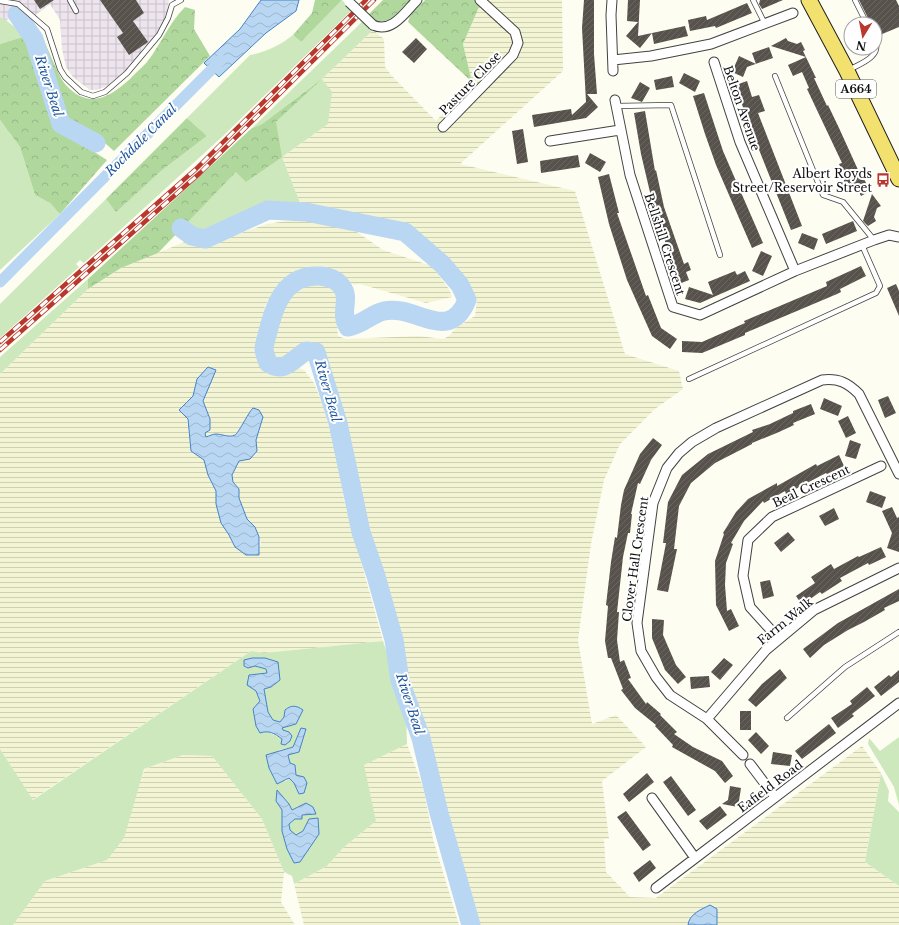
<svg xmlns="http://www.w3.org/2000/svg" width="899" height="925" font-family="'Libre Baskerville',serif">
	<defs>
		<pattern id="industrial-grid" width="8" height="8" patternUnits="userSpaceOnUse"><rect width="8" height="8" fill="#ede4ed"/><path d="M0 4h8M4 0v8" fill="none" stroke="#cac2ca"/></pattern>
		<pattern id="farmland-rules" width="6" height="5" patternUnits="userSpaceOnUse"><rect width="6" height="5" fill="#f2f4d3"/><path d="M0 2.5h6" fill="none" stroke="#ced0b4"/></pattern>
		<pattern id="forest-crowns" width="20" height="18" patternUnits="userSpaceOnUse"><rect width="20" height="18" fill="#b0d89d"/><path d="M2 6a3 3 0 1 1 6 0M12 15a3 3 0 1 1 6 0" fill="none" stroke="#96b886"/></pattern>
		<pattern id="water-waves" width="16" height="10" patternUnits="userSpaceOnUse"><rect width="16" height="10" fill="#b9d7f3"/><path d="M0 5q4-4 8 0t8 0" fill="none" stroke="#9eb7cf"/></pattern>
		<pattern id="building-hatch" width="6" height="6" patternUnits="userSpaceOnUse"><rect width="6" height="6" fill="#57524c"/><path d="M-1 1l2-2M0 6l6-6M5 7l2-2" fill="none" stroke="#6a6661"/></pattern>
	</defs>
	<rect width="100%" height="100%" fill="#fefdf2"/>
	<path fill="url(#industrial-grid)" d="M0,0H169L167,17L157,34L149,43L143,48L140,55L126,70L107,86L97,90H90L73,77L66,67L62,49L60,20L50,4L28,21L20,11L0,25Z"/>
	<path fill="url(#farmland-rules)" fill-rule="evenodd" d="M482,0H562L563,71L460,164L575,191L625,354L679,371L683,389L655,409L620,444L604,480L591,544L578,640L592,724L616,715L646,747L602,781L609,839H604L606,872L630,897L656,898L862,746L881,773L865,862L899,886V925H717L718,923L689,921L688,925H473L425,739L407,681L400,647L364,533L343,427L325,373L323,347L316,344H307L287,360L280,361L273,359L271,353L279,311L290,289L307,281L330,285L337,290L339,296L337,321L338,336L346,339L419,336L443,339L449,336L457,327L475,316L477,300L459,275L417,232L401,225L350,217L301,205L282,157L328,124L322,79L373,30L384,39L385,67L392,76L436,121L472,82L463,44Z
		M299,219L354,230L383,250L432,266L449,289L452,297L426,303L360,284L354,285L340,275L328,269L311,268L292,273L277,286L265,306L257,355L266,368L272,372L280,374L298,368L304,370L314,383L322,403L336,450L344,500L383,641L264,653L251,651L32,800L0,749V374L88,289L121,268L187,241L206,245L267,224ZM197,379L207,388L203,401L210,419L204,433L206,437L216,434L224,436L236,435L239,432L242,423L263,417L256,441L257,451L250,459L239,461L232,475L233,482L239,489V498L247,519L255,527L261,543L259,551L235,547L229,535L221,523L216,504V491L208,475L204,460L191,451L185,403L193,396Z
		M407,744L424,790L433,839L459,925H304L294,884L327,866L343,848L376,821L363,765Z
		M183,755L212,756L262,819L284,872L281,902L295,925H13L45,881L107,860L145,769Z"/>
	<path fill="#cee8bd" fill-rule="evenodd" d="M342,0L352,10L223,136L84,263L80,260L76,264L79,267L0,338V304L106,199L116,211L161,171L207,136L187,118L250,55C267,52 280,45 293,35L301,42Z
		M0,17L7,21L26,36L0,44Z
		M363,21L373,30L322,79L332,92L328,124L282,157L301,205L277,201L258,205L228,219L205,234L198,235L184,225L236,172L276,122L318,82L262,124L252,128Z
		M0,120L20,147L35,195L50,203L60,214L0,270Z
		M88,279V289L0,374V357Z
		M383,641L406,711L407,744L364,765L376,821L343,848L327,866L294,884L292,876L284,872L262,819L212,756L183,755L144,769L124,838L107,860L45,881L13,925H0V749L33,800L251,651L264,653ZM252,658H265L278,662L271,687L264,689L268,712L273,720L280,722L284,717L296,724L284,726L282,728L283,731L282,739L267,731C262,711 256,693 256,674L267,673L266,669L255,666ZM301,728L306,730L299,752L288,755L290,763L295,766L299,794L294,783L289,778L285,782L279,750L293,747ZM289,804L292,811L298,806L295,819L288,824L289,830L296,835L303,832L309,819L294,863L282,831V810Z
		M899,737V805L894,787L868,744L869,738L880,751Z
		M881,773L889,791L888,801L899,812V886L865,862Z"/>
	<path fill="url(#forest-crowns)" d="M315,0H342L301,42L293,35L312,13Z
		M383,0H410C398,13 386,31 368,15Z
		M425,0H482L463,44L472,82L408,22L410,16Z
		M185,7L195,10L194,29L210,56L114,151L99,138L65,120L36,30L40,32C46,44 58,75 65,84C88,110 109,98 130,79C135,73 142,68 147,62C161,44 169,23 185,7Z
		M26,36L31,44L58,129L107,160L60,214L50,203L35,195L20,147L0,120V44Z
		M322,79L276,122L282,157L246,182L236,172L158,253L121,268L88,289V279L252,128L262,124Z
		M187,118L207,136L161,171L116,212L106,199Z"/>
	<path fill="url(#water-waves)" stroke="#4383c7" d="M261,0H299L296,11L266,33L219,77L204,63L240,29Z
		M208,367L216,370L203,401L210,419V430L205,433L206,437C209,436 213,434 216,434C222,434 229,438 235,435C238,434 248,413 253,408L259,410L263,417L256,440L257,451L250,459L239,461L232,475L233,482L239,489V498L247,519L255,527L259,537V555H246L235,547L229,535L221,523L216,504V491L208,475L204,460L191,451L188,419L179,410L193,396L197,379Z
		M252,658H265L278,662L280,680L271,687L264,689L268,712L273,720L280,722L284,717L285,710C291,705 296,705 303,710L296,724L282,728L283,730L289,732L292,736L290,741L285,745L281,744L282,739C274,733 269,730 260,733L256,726L253,709L260,701L256,691L247,685L249,675L267,673L266,669L255,666L248,668L244,666V660Z
		M301,728L306,729L299,752L288,755L290,763L295,765L296,775L304,777L307,783L304,793L299,794L294,783L289,778L277,784L269,768L266,755L293,747Z
		M277,790L289,804L292,810L306,803L313,807L316,814L302,815V819H295L289,824L290,830L296,835L303,831L309,819L318,818L319,834L300,862L294,863L287,849L282,831V810L276,801Z
		M710,905L717,909V925H688C689,914 702,909 710,905Z"/>
	<g fill="none" stroke-linecap="round" stroke-linejoin="round">
		<path stroke="#b9d7f3" stroke-width="11" d="M0,282L221,60"/>
		<path stroke="#b9d7f3" stroke-width="19" d="M17,14L34,39L61,124L96,143
			M181,228L192,236L205,239L268,210L306,212L405,232L442,264L460,285L467,300C449,345 416,304 384,311C371,314 362,325 348,327C339,312 351,299 342,287C337,279 329,277 320,276C289,274 277,298 270,324C268,332 265,341 264,348C264,353 267,359 268,363C284,374 292,360 306,351L316,352L338,423L361,532L376,576L394,640L400,681L421,738L439,813L471,925"/>
	</g>
	<path fill="url(#building-hatch)" d="M34,0H54L40,9Z
		M100,0H136L144,13L133,21L148,42L129,55L117,37L123,33Z
		M584,0H594V54L597,94H587L598,107L586,118L534,127L532,115L571,109L572,115L586,102L582,28Z
		M628,0H640L638,36L685,26L688,36L654,44L652,33L640,48L626,36L638,22L627,21Z
		M760,0H783L762,9L759,4Z
		M859,0H896L899,6V27L875,37V24H871Z
		M747,3L752,13L716,28L715,26L690,31L688,20L706,16L707,20Z
		M416,38L427,49L414,63L402,52Z
		M786,38L788,41L797,44L801,42L805,50L803,51L816,78H814L827,106L828,105L839,128L859,172L860,171L870,191L861,196L856,186L852,188L847,181L845,183L838,169L841,168L839,164L842,163L807,89L809,88L802,72L793,76L788,65L806,57L771,46Z
		M769,47L773,58L747,67L743,77L732,72L739,56L756,64L752,53Z
		M684,73L700,81L695,92L679,83Z
		M672,76L674,87L656,90L654,80Z
		M747,81L752,97L759,95L765,111L758,113L802,226L791,230L746,117L736,85Z
		M640,82L650,88L642,102L631,98Z
		M704,93L723,151L763,243L752,248L716,165L705,134L693,96Z
		M645,111L655,171L656,170L664,207L684,264L688,262L691,270L686,272L689,280L679,284L653,205L641,154L634,113Z
		M523,129L528,162L517,164L512,131Z
		M590,153L606,162L600,172L585,163Z
		M578,155L580,167L541,173L540,161Z
		M609,174L619,213H617L646,296L648,295L661,328L677,339L670,349L652,336L627,280L609,224L598,177Z
		M872,194L881,206L877,208L874,217L876,221L868,226L863,221Z
		M853,221L857,231L826,244L822,234Z
		M802,233L818,239L814,250L798,243Z
		M761,251L772,256L763,276L752,271Z
		M861,266L866,276L840,289L841,292L837,294L745,333V335L702,353L682,352V341L702,342L745,323L744,321L827,286L826,282Z
		M735,271L737,275L745,271L750,281L700,303L685,299L689,287L713,295L708,282Z
		M896,284L899,291V316L887,288Z
		M888,396L896,413L885,418L878,400Z
		M824,398L842,406L838,416L820,409Z
		M811,404L815,414L793,423L794,425L779,432L752,443V444L715,463L691,483L679,506L674,549H677L668,592L657,590L666,543H663L668,502L682,475L708,454L753,432L752,430L770,424L793,413V411Z
		M848,416L856,433L846,438L838,421Z
		M653,438L662,445L651,460L640,484L638,483L631,514H632L630,533H628L623,557L617,612H619L617,640L620,662L624,660L631,678L628,679L646,704L647,702L661,714L660,715L677,732L674,734L693,747L722,761L733,776L725,783L715,771L672,747L673,745L655,726L656,725L635,708L621,690L623,689L611,658H608L605,641L608,606L606,605L611,562L615,537L617,538L621,505L624,490L640,454Z
		M850,440L861,444L856,459L845,456Z
		M839,455L844,466L827,474L826,473L786,494L785,491L764,503L763,501L744,521L731,543L733,544L726,563L725,585L727,611L731,609L739,626L729,631L716,605L715,561L724,534L723,533L736,512L748,499L777,483V486L816,464L817,466Z
		M870,491L886,497L882,508L866,502Z
		M892,507L897,518L899,517V552L887,548L892,533L882,511Z
		M834,508L839,519L825,526L819,516Z
		M788,532L795,540L781,552L774,543Z
		M881,547L886,557L869,565L868,563L840,578L842,581L822,594L820,592L802,605L796,596L815,583L811,577L831,564L834,569L858,556L859,557Z
		M770,580L774,596L763,599L760,582Z
		M899,589V601L884,608L885,610L864,622L848,630L824,645L810,658L803,649L838,623Z
		M652,619L664,620L663,635L676,665L686,677L678,684L665,670L652,638Z
		M724,658L733,665L720,680L711,672Z
		M780,669L787,678L756,707L748,700L762,684Z
		M899,670V682L881,696L874,687L889,675L891,677Z
		M709,676L710,687L691,689L690,677Z
		M867,687L875,696L852,714L854,716L838,728L831,718L852,704L850,701Z
		M740,711H751V730H740Z
		M829,724L836,733L802,759L795,751Z
		M756,732L769,746L761,754L748,740Z
		M773,752L792,755L790,766L771,764Z
		M647,773L654,782L629,802L623,794Z
		M671,776L696,810L688,816L663,782Z
		M730,786L741,788L738,807L722,804L728,800Z
		M720,806L727,815L707,830L699,821Z
		M626,811L651,845L643,851L617,817Z
		M650,860L656,868L639,882L633,873Z"/>
	<g fill="none" stroke-linecap="round" stroke-linejoin="round">
		<defs>
			<path id="lane" d="M70,0L76,11
				M753,0L765,24
				M855,0L867,24
				M0,1L18,4L47,29L60,69L65,77L81,92L93,96L105,92L127,73L159,35L168,18L172,5L181,0
				M849,70C859,64 882,57 875,41
				M775,76L823,195L843,202L874,240
				M616,106L671,105L720,255
				M689,379L876,293L880,286L862,245
				M787,718L845,667L899,632"/>
			<path id="street" d="M612,0L611,15L613,71
				M373,25C392,34 406,11 417,0
				M613,60L651,56L711,44L793,13
				M714,62L740,142L795,271
				M615,100L630,175L673,307L700,315L795,271L874,240L889,235L899,237
				M443,127L513,55L518,43L515,32L480,0
				M550,141L620,130
				M779,639L750,607L743,576L748,540L772,517L881,466
				M707,719L766,650L814,610L899,568
				M743,755L707,719L670,695L656,677L641,651L637,623L653,503L667,468L679,453L692,442L716,428L822,380C839,378 848,383 859,394L899,474
				M750,764L775,797
				M652,798L695,858
				M656,888L899,703"/>
			<path id="primary" d="M809,0L847,71L899,179"/>
		</defs>
		<use href="#lane" stroke="#424242" stroke-width="6"/>
		<use href="#street" stroke="#424242" stroke-width="11"/>
		<use href="#primary" stroke="#202020" stroke-width="17"/>
		<use href="#lane" stroke="#fff" stroke-width="4.5"/>
		<use href="#street" stroke="#fff" stroke-width="9"/>
		<use href="#primary" stroke="#f2e16f" stroke-width="15"/>
		<defs>
			<path id="rail" d="M0,342L196,169L366,0
				M0,350L200,173L374,0"/>
		</defs>
		<use href="#rail" stroke="#b9372d" stroke-width="4.5"/>
		<use href="#rail" stroke="#fff" stroke-width="3" stroke-dasharray="9" stroke-linecap="butt"/>
		<defs>
			<path id="street-bridge" d="M349,2L373,25"/>
		</defs>
		<use href="#street-bridge" stroke="#424242" stroke-width="11" stroke-linecap="butt"/>
		<use href="#street-bridge" stroke="#fff" stroke-width="9"/>
	</g>
	<defs>
		<symbol id="bus-bare" viewBox="-9 -9 18 18"><path d="M-5-6H5V4H4V6H2V4H-2V6H-4V4H-5ZM-3.5-4V0h7V-4ZM-3.5 1.2v1.5H-2V1.2ZM2 1.2v1.5H3.5V1.2Z" fill="#b9372d" stroke="#fff" stroke-width="2.5" paint-order="stroke"/></symbol>
	</defs>
	<g fill-rule="evenodd">
		<use href="#bus-bare" x="873" y="170" width="20" height="20"/>
	</g>
	<g text-anchor="middle" dominant-baseline="central" stroke-width="4" stroke-linejoin="round" paint-order="stroke">
		<rect fill="#fff" stroke="#575757" stroke-width="1" x="836" y="80" width="40" height="18" rx="3"/>
		<g font-size="11" font-weight="bold" fill="#0f0f0f">
			<text x="856" y="89">A664</text>
		</g>
		<g font-size="12" fill="#0f0f0f" stroke="#fff">
			<text transform="translate(470 83) rotate(-46)">Pasture Close</text>
			<text transform="translate(742 108) rotate(71)">Belton Avenue</text>
			<text transform="translate(665 244) rotate(72)">Bellshill Crescent</text>
			<text transform="translate(811 486) rotate(-25)">Beal Crescent</text>
			<text transform="translate(635 559) rotate(-82)">Clover Hall Crescent</text>
			<text transform="translate(785 621) rotate(-39)">Farm Walk</text>
			<text transform="translate(770 786) rotate(-37)">Eafield Road</text>
		</g>
		<g font-size="12" fill="#0f0f0f" stroke="#fff" text-anchor="end">
			<text x="872" y="173">Albert Royds<tspan x="872" dy="14">Street/Reservoir Street</tspan></text>
		</g>
		<g font-size="13" font-style="italic" fill="#1e569c" stroke="#fff">
			<text transform="translate(49 86) rotate(72)">River Beal</text>
			<text transform="translate(141 140) rotate(-45)">Rochdale Canal</text>
			<text transform="translate(328 391) rotate(74)">River Beal</text>
			<text transform="translate(410 704) rotate(72)">River Beal</text>
		</g>
	</g>
	<g transform="translate(863 36) rotate(190)"><circle r="19" fill="#ffffff" stroke="#9f9f9f"/>
	<path d="M0-3L7 15L0 10L-7 15Z" fill="#b9372d"/>
	<text y="-6" font-size="11" font-weight="bold" text-anchor="middle" fill="#0f0f0f">N</text>
	</g>
</svg>
